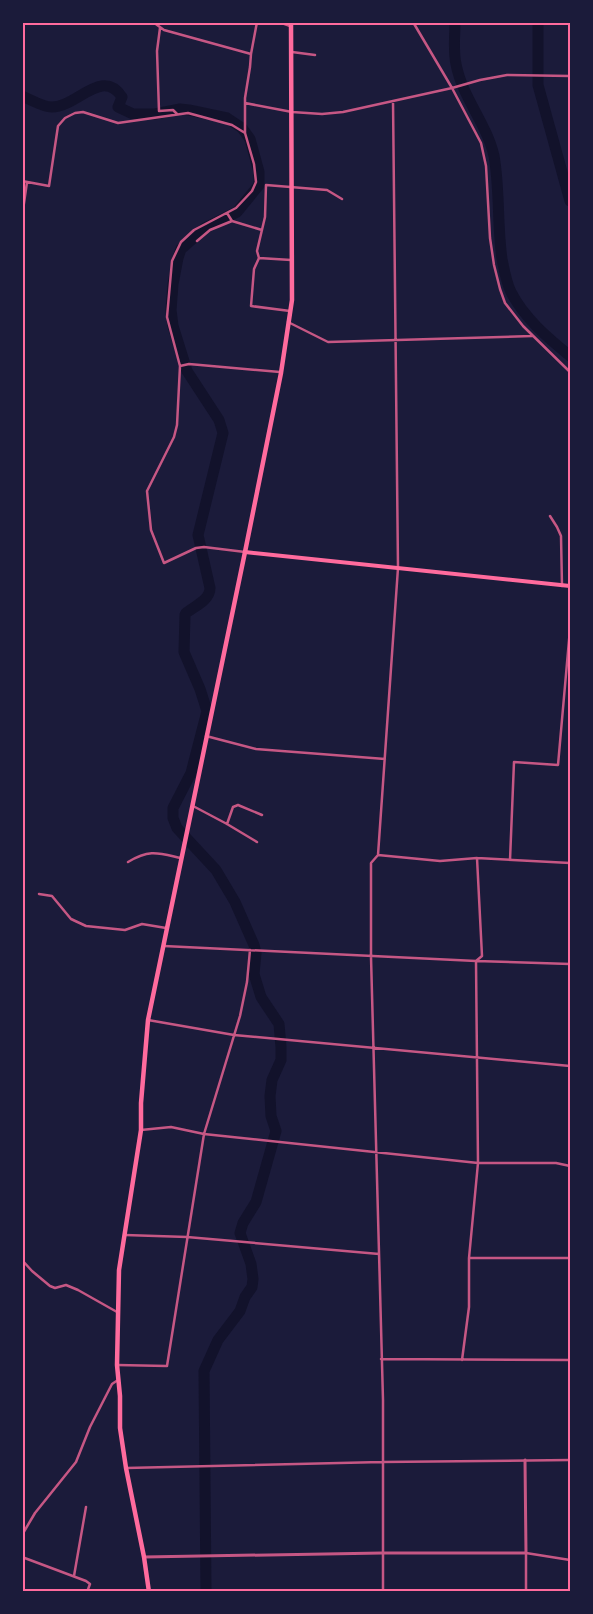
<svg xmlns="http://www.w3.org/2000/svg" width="593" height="1614" font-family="Lora,serif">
	<rect width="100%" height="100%" fill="#1b1b3a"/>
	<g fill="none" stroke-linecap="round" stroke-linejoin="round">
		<path stroke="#12122b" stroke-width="11" d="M455,22C455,36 453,51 456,64C462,97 487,124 494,156C500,189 497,225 502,259C504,269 506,282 511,292C524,318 548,338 570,356
			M538,22V85L570,201
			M22,96C32,100 42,107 52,107C77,107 102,67 122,97L118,107L133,114H155L180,109L189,110L227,118L242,128L250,139L259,172V185L237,212L205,228L181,249L178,258L173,284L171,310L173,326L187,371L219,420L223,433L198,535L210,588C210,600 195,606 186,613L185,615L184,652L200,689L207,711L191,773L173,808V818L177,828L216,870L235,902L254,945L256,953L254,974L261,997L279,1024L281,1047V1060L272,1080L270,1096L271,1116L276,1131L256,1202L243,1223L240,1233L251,1264L253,1279L252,1287L245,1297L240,1311L218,1340L204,1371L206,1592"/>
		<path stroke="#c65784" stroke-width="2.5" d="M153,22L164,30L251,54
			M279,22L290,26
			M413,22L452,88L481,143L486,166L490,238L494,265L500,289L505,303L523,326L570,372
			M160,28L157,51L159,111L173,110L177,114
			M292,52L315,55
			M245,103L292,112L322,114L343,112L452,88L480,80L507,75L570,76
			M22,181L49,186L58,126L65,118L75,113L83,112L118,123L188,113L232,125L245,133
			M227,213L232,221L262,230
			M22,217L27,182
			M197,241L210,230L232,221
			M259,258L257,251L265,217L266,185L327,190L342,199
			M290,311L251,306L254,269L259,258L291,260
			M288,322L328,342L532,336
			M180,366L189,364L280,372
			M550,516L557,527L561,536L562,586
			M245,552L204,547L196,548L164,563L151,530L147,491L174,437L177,425L180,366L167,317L172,261L181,242L194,230L236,208L252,191L256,182L254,164L245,133V98L250,67L251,54L257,22
			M206,736L256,749L385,759
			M193,806L227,824L257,842
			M227,824L233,807L238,805L262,815
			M378,855L440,861L477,858
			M510,860L514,762L558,765L570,629
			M128,862C150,849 158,853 181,858
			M39,894L52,896L71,919L86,926L125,930L142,924L166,928
			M164,946L476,961L570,964
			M148,1020L234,1035L570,1066
			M141,1130L171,1127L204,1134L478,1163H556L570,1166
			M125,1235L187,1237L379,1254
			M469,1258H570V1352
			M22,1260L32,1271L50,1286L55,1288L66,1285L78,1290L117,1312
			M381,1359L570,1360
			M462,1360L469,1307V1258L478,1163L476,961L482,956L477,858L570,863
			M117,1365L167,1366L204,1134L240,1016L247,982L250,950
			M126,1468L382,1462L570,1460
			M22,1535L35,1513L76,1462L90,1427L112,1384L118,1380
			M22,1557L86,1581L90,1584L87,1592
			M74,1576L86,1507
			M383,1592V1400L371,957V863L378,855L398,568L393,101
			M526,1592V1553L570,1560"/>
		<path stroke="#c65784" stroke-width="3" d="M144,1557L382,1553H526L525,1460"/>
		<path stroke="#ff6b9d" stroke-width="4" d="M245,552L570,586"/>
		<path stroke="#ff6b9d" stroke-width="4.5" d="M149,1592L144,1557L126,1468L120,1428V1396L117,1365L119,1270L141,1130V1103L148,1020L245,552L281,373L292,300L291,22"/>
	</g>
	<rect width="593" height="1614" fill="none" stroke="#1b1b3a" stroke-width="48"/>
	<rect x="24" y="24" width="545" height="1566" fill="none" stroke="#ff6b9d" stroke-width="2"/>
</svg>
